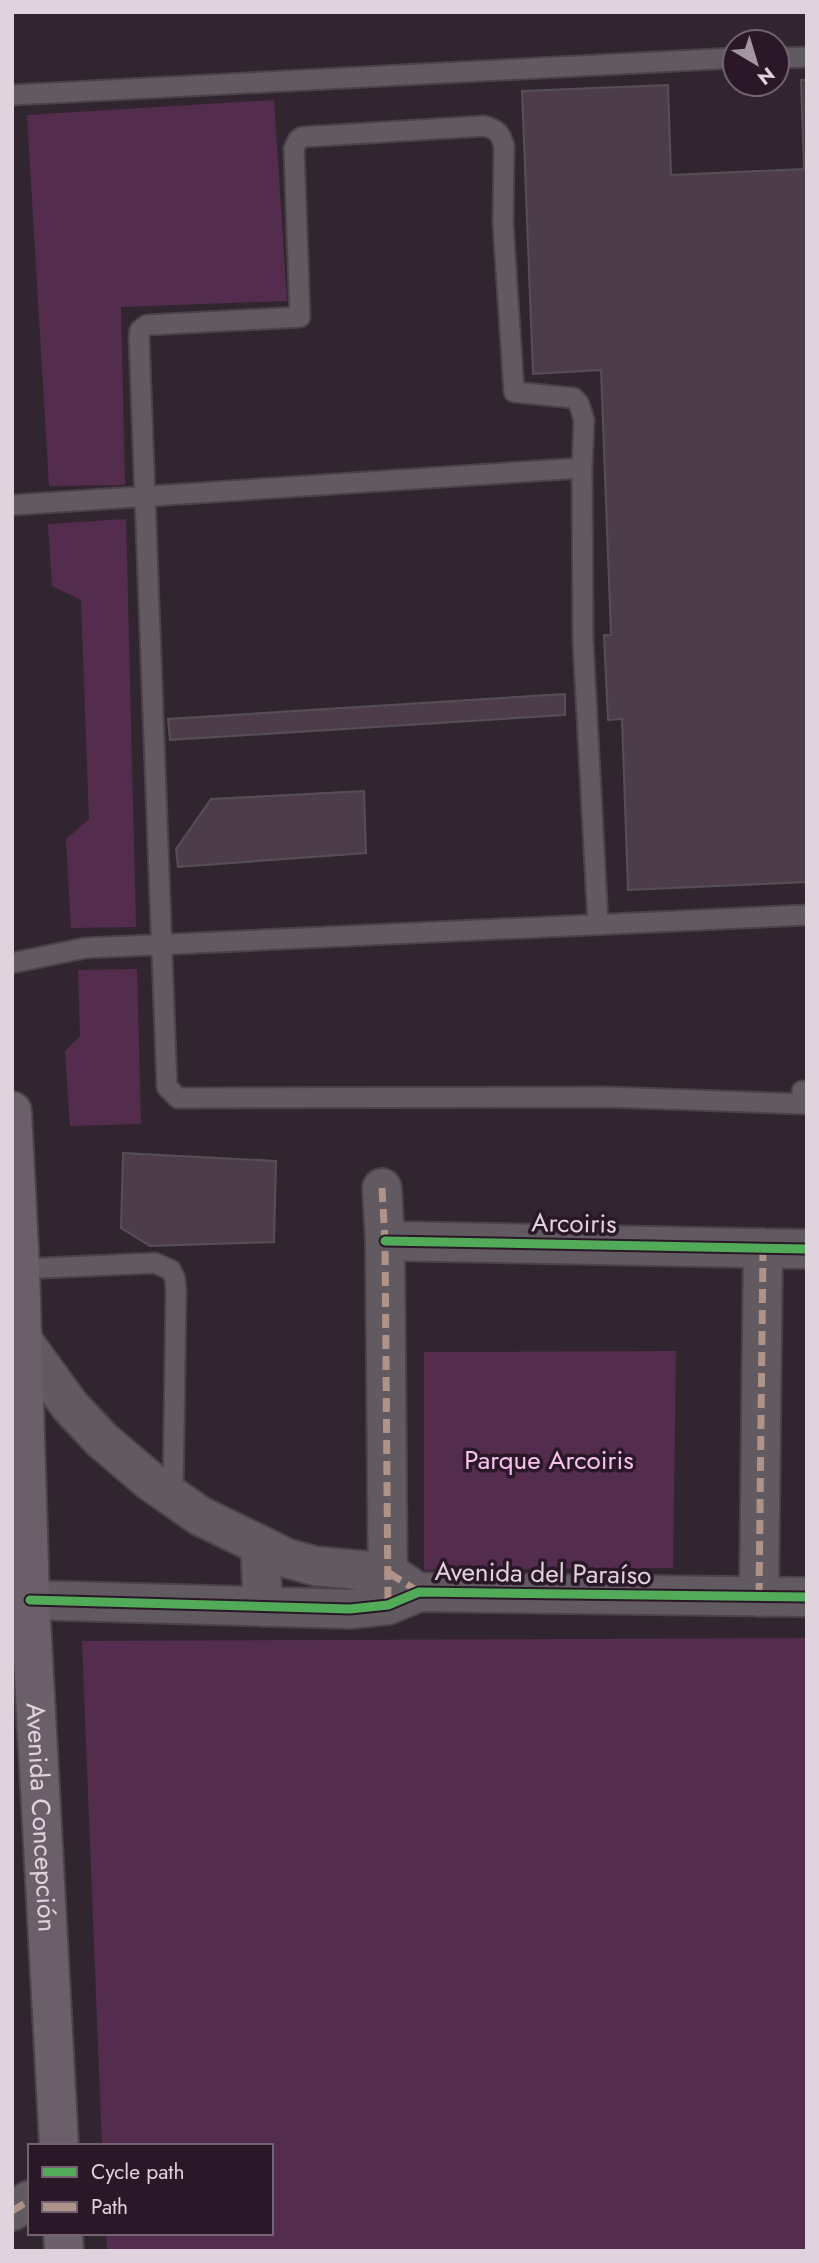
<svg xmlns="http://www.w3.org/2000/svg" width="819" height="2263" font-family="Jost,sans-serif">
	<rect width="100%" height="100%" fill="#31262f"/>
	<path fill="#542d4e" d="M274,100L287,301L121,307L125,485L49,486L27,115Z
		M126,519L136,927L71,928L66,839L89,819L81,600L52,586L48,524Z
		M137,969L141,1124L70,1126L65,1051L80,1036L78,970Z
		M676,1351L673,1568L424,1570V1352Z
		M807,1638V2251H107L106,2233H271V2146H102L82,1641Z"/>
	<path fill="#4d3d4a" stroke="#584f56" stroke-width="2" d="M801,80H807V882L628,890L622,719L608,720L604,635H611L601,370L533,374L522,91L668,85L671,175L804,169Z
		M565,694V715L170,740L168,719Z
		M364,791L366,853L178,867L176,849L211,799Z
		M123,1153L276,1161L274,1242L150,1246L121,1228Z"/>
	<g fill="none" stroke-linecap="round" stroke-linejoin="round">
		<defs>
			<path id="service" d="M777,58L807,57
				M12,95L735,58
				M12,505L582,468
				M598,924L583,641L582,468L584,420L579,404L574,398L514,392L503,223L504,146C501,134 497,129 484,126L302,137L298,140L294,149L300,317L147,325L140,330L139,337L167,1087L178,1098L608,1097L803,1104L802,1091H807
				M12,963L85,948L807,915
				M20,1269L155,1263L171,1270L175,1279L176,1291L173,1497"/>
			<path id="minor" d="M382,1188L385,1241L388,1605
				M385,1241L807,1249
				M23,1341L70,1406L102,1440L150,1481L200,1516L260,1545L263,1607
				M260,1545L286,1558L315,1566L389,1573L410,1587
				M759,1597L763,1248
				M30,1600L350,1609L388,1605L419,1592L807,1597
				M12,2211L30,2200"/>
			<g id="primary">
				<path id="s1" d="M12,1111L20,1269L30,1600L59,2146"/>
				<path d="M63,2233L64,2251"/>
			</g>
		</defs>
		<use href="#service" stroke="#4c434a" stroke-width="23"/>
		<use href="#minor" stroke="#4c434a" stroke-width="42"/>
		<use href="#primary" stroke="#4c434a" stroke-width="42"/>
		<use href="#service" stroke="#615a60" stroke-width="19"/>
		<use href="#minor" stroke="#615a60" stroke-width="38"/>
		<use href="#primary" stroke="#6b5f69" stroke-width="38"/>
		<path stroke="#af9288" stroke-width="7" stroke-dasharray="14 7" stroke-linecap="butt" d="M382,1188L385,1241L388,1605L393,1604
			M389,1573L419,1592
			M759,1597L763,1248
			M12,2211L30,2200"/>
		<defs>
			<path id="cycleway" d="M385,1241L807,1249
				M30,1600L350,1609L388,1605L419,1592L807,1597"/>
		</defs>
		<use href="#cycleway" stroke="#2a1828" stroke-width="13"/>
		<use href="#cycleway" stroke="#51ab58" stroke-width="9"/>
	</g>
	<g text-anchor="middle" dominant-baseline="central" stroke-width="7" stroke-linejoin="round" paint-order="stroke">
		<g font-size="26" fill="#e0d3dd" stroke="#2a1828">
			<text transform="translate(574 1223) rotate(1)">Arcoiris</text>
			<text transform="translate(543 1573) rotate(1)">Avenida del Paraíso</text>
			<text stroke="none"><textPath href="#s1" startOffset="707">Avenida Concepción</textPath></text>
		</g>
		<g font-size="26" fill="#f8c3ef" stroke="#2a1828">
			<text x="549" y="1460">Parque Arcoiris</text>
		</g>
	</g>
	<rect width="819" height="2263" fill="none" stroke="#e0d3dd" stroke-width="28"/>
	<rect x="28" y="2144" width="245" height="91" fill="#2a1828" stroke="#736370" stroke-width="2"/>
	<rect x="42" y="2167" width="35" height="10" fill="#51ab58" stroke="#736370" stroke-width="2"/>
	<text x="91" y="2179" font-size="21" fill="#e0d3dd">Cycle path</text>
	<rect x="42" y="2202" width="35" height="10" fill="#af9288" stroke="#736370" stroke-width="2"/>
	<text x="91" y="2214" font-size="21" fill="#e0d3dd">Path</text>
	<g transform="translate(756 63) rotate(142)"><circle r="33" fill="#2a1828" stroke="#736370" stroke-width="2"/>
	<path d="M0-5L12 26L0 18L-12 26Z" fill="#a396a0"/>
	<text y="-10" font-size="19" font-weight="bold" text-anchor="middle" fill="#e0d3dd">N</text>
	</g>
</svg>
